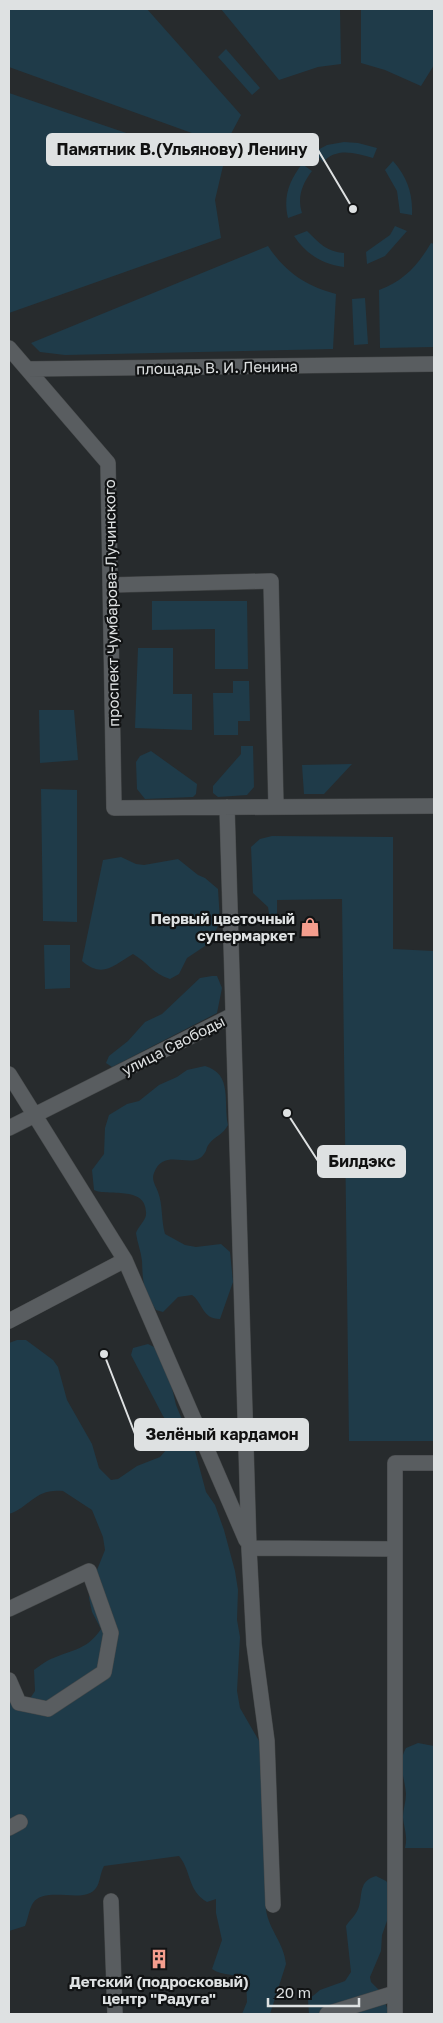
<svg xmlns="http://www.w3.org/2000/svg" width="443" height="2023" font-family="'Golos Text',sans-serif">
	<rect width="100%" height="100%" fill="#272b2d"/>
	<path fill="#1f3b49" d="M9,9H147L241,115L225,145L9,67Z
		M221,9H340L341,64L318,67L279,80Z
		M361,9H434V65L421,86L385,70L361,63Z
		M226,49L260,88L252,95L218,57Z
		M9,93L223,166L215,200L221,238L9,313Z
		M344,142L358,143L377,148L373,158C355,153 337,147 323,162L314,152L327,145Z
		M393,161C407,177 413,193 412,215L400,213L397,191L385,170Z
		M302,164L312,171C302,184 297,197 302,213L288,218C283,197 289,181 302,164Z
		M395,226L407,231L385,256L367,264L366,252L390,235Z
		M307,231C319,243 327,252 344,253V267C322,264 306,254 294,236Z
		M431,243L434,244V347L380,348L379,290C404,281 418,265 431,243Z
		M268,246C285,272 306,286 336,294L333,349L65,355L40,352L31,343Z
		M365,298L368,344L354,345L352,299Z
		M152,601H247L248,669H215V629L152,630Z
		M138,648H173V694H192V730L135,728Z
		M233,681H249L250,721H238V735H214L213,693H233Z
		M39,710H74L78,760L40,763Z
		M241,746H253L254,787L247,795L218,797L213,793V786L241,754Z
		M151,751L197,784L196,794L193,797L145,799L137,789L136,762L140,756Z
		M352,764L324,794H304L302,765Z
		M41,789L77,790V922L43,921Z
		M272,836L393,837V949L434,951V1441H349L342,899L277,900V926H271L268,907L253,893L251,847L260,839Z
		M121,857L136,864L144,865L178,859L198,875L205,878L218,889L220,921L211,942L187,958L179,974L170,979C153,974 147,962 133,954C114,965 103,979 82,961L103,860Z
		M44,945H70V988L45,989Z
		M212,976H217L222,988L217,1013L112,1067L106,1063L109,1056L128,1041L145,1022L162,1014L200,978Z
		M205,1066C233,1074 223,1102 228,1125C223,1135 215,1136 209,1144C206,1147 207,1151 204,1154C193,1171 164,1146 154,1173C151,1180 156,1186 158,1192C163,1205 161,1220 165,1234L185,1245L196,1247L221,1244L230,1252L233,1282L220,1319C202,1319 203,1303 192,1295L178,1297L163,1312L156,1310C143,1288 143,1285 142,1261C141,1251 137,1242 136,1233C138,1227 145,1221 146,1215C148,1184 107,1197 94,1190L92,1170L104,1154L105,1128L109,1115L127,1104L139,1101L159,1085L177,1077L187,1070Z
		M17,1340H26L53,1360L58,1367L67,1400L92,1444L99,1468L111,1480L118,1479L137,1466L160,1457L175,1440L171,1427L163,1416L131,1355L133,1348L148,1344L156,1348L168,1371L176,1405L195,1451L206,1492L215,1505L224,1530L235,1571L238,1590L237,1620L240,1637L237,1691L240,1708L262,1746L266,1910C269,1930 284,1943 286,1964L270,2014H242L247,2002L246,1980C235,1973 222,1976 212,1969L222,1940L216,1913V1899L207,1902C187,1890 192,1872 179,1856L104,1866C100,1873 100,1883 96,1888C85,1905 46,1885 33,1903C29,1909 28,1919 25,1926L9,1931V1691L22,1698L31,1697L35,1691L34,1670C38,1667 42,1664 47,1661C68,1650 86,1652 101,1629L92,1612L89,1598L92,1575L97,1570L105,1550L103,1537L92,1510L63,1491C35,1488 30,1507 9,1514V1343Z
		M418,1743L434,1746V1848H405C408,1836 404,1829 403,1817C403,1809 406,1802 406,1794C405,1778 397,1763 406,1748Z
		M376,1876L386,1881L389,1885L388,1918L382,1935L381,1951L370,1977L371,1982L382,1993L389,2014H309L308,2000L320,1990L345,1981L351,1972L346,1926C349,1921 353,1918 356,1913C365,1900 355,1882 376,1876Z"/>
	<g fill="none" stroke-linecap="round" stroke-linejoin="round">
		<defs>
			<path id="minor" d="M9,348L108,463L114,808L434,806
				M27,369L434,364
				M110,585L271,581L276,807
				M227,807L249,1548L254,1644L267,1741L273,1905
				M9,1074L125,1260L246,1540
				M9,1128L233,1015
				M9,1321L125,1260
				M249,1548L395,1549
				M9,1609L89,1571L111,1633L104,1672L48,1709L19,1703L9,1680
				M9,1828L20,1822
				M111,1901L115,2014
				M327,2014L395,1993
				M395,2014V1463H434"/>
		</defs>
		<use href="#minor" stroke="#46494a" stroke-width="16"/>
		<use href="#minor" stroke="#595d60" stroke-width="15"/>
	</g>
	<defs>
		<symbol id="shop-bare" viewBox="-9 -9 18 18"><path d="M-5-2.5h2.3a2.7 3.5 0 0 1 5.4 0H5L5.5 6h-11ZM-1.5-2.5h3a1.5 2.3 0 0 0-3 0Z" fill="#f49d8d" stroke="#111314" stroke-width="2.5" paint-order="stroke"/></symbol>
		<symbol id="building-bare" viewBox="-9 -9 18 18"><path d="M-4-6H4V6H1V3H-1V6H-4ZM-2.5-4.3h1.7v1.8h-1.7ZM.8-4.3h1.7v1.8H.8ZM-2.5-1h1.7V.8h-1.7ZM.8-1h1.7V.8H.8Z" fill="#f49d8d" stroke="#111314" stroke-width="2.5" paint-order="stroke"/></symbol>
	</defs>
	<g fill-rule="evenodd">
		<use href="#shop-bare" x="296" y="913" width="28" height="28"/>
		<use href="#building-bare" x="145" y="1945" width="28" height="28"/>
	</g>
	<g text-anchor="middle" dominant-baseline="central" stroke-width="4.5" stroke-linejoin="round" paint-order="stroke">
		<g font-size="15" fill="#dee1e2" stroke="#111314">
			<text transform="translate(217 367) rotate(-1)">площадь В. И. Ленина</text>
			<text transform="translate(111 603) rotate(-91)">проспект Чумбарова-Лучинского</text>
			<text transform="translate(173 1045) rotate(-27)">улица Свободы</text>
		</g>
		<g font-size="15" font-weight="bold" fill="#dee1e2" stroke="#111314" text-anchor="end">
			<text x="295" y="918">Первый цветочный<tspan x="295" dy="17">супермаркет</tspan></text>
			<text x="159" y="1981" text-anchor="middle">Детский (подросковый)<tspan x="159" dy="17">центр "Радуга"</tspan></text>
		</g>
	</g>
	<path fill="none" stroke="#dee1e2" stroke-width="2" d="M353 209L318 150M287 1113L318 1161M104 1354L135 1434"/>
	<g fill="#dee1e2" stroke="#111314" stroke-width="2">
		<circle cx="353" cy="209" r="5"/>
		<circle cx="287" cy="1113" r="5"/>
		<circle cx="104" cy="1354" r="5"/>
	</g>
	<g fill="#dee1e2" stroke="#dee1e2" stroke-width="2">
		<rect x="47" y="134" width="271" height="31" rx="5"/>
		<rect x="318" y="1146" width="87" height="31" rx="5"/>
		<rect x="135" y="1419" width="173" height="31" rx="5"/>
	</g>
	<g font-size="16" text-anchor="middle" font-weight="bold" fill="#111">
		<text x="182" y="155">Памятник В.(Ульянову) Ленину</text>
		<text x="362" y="1167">Билдэкс</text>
		<text x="222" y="1440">Зелёный кардамон</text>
	</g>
	<rect width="443" height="2023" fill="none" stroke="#dee1e2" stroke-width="20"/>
	<path d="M268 1998v8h91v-8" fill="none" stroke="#dee1e2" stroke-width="2.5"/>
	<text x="276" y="1998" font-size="15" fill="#dee1e2" stroke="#111314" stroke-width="4" paint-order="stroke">20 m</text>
</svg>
